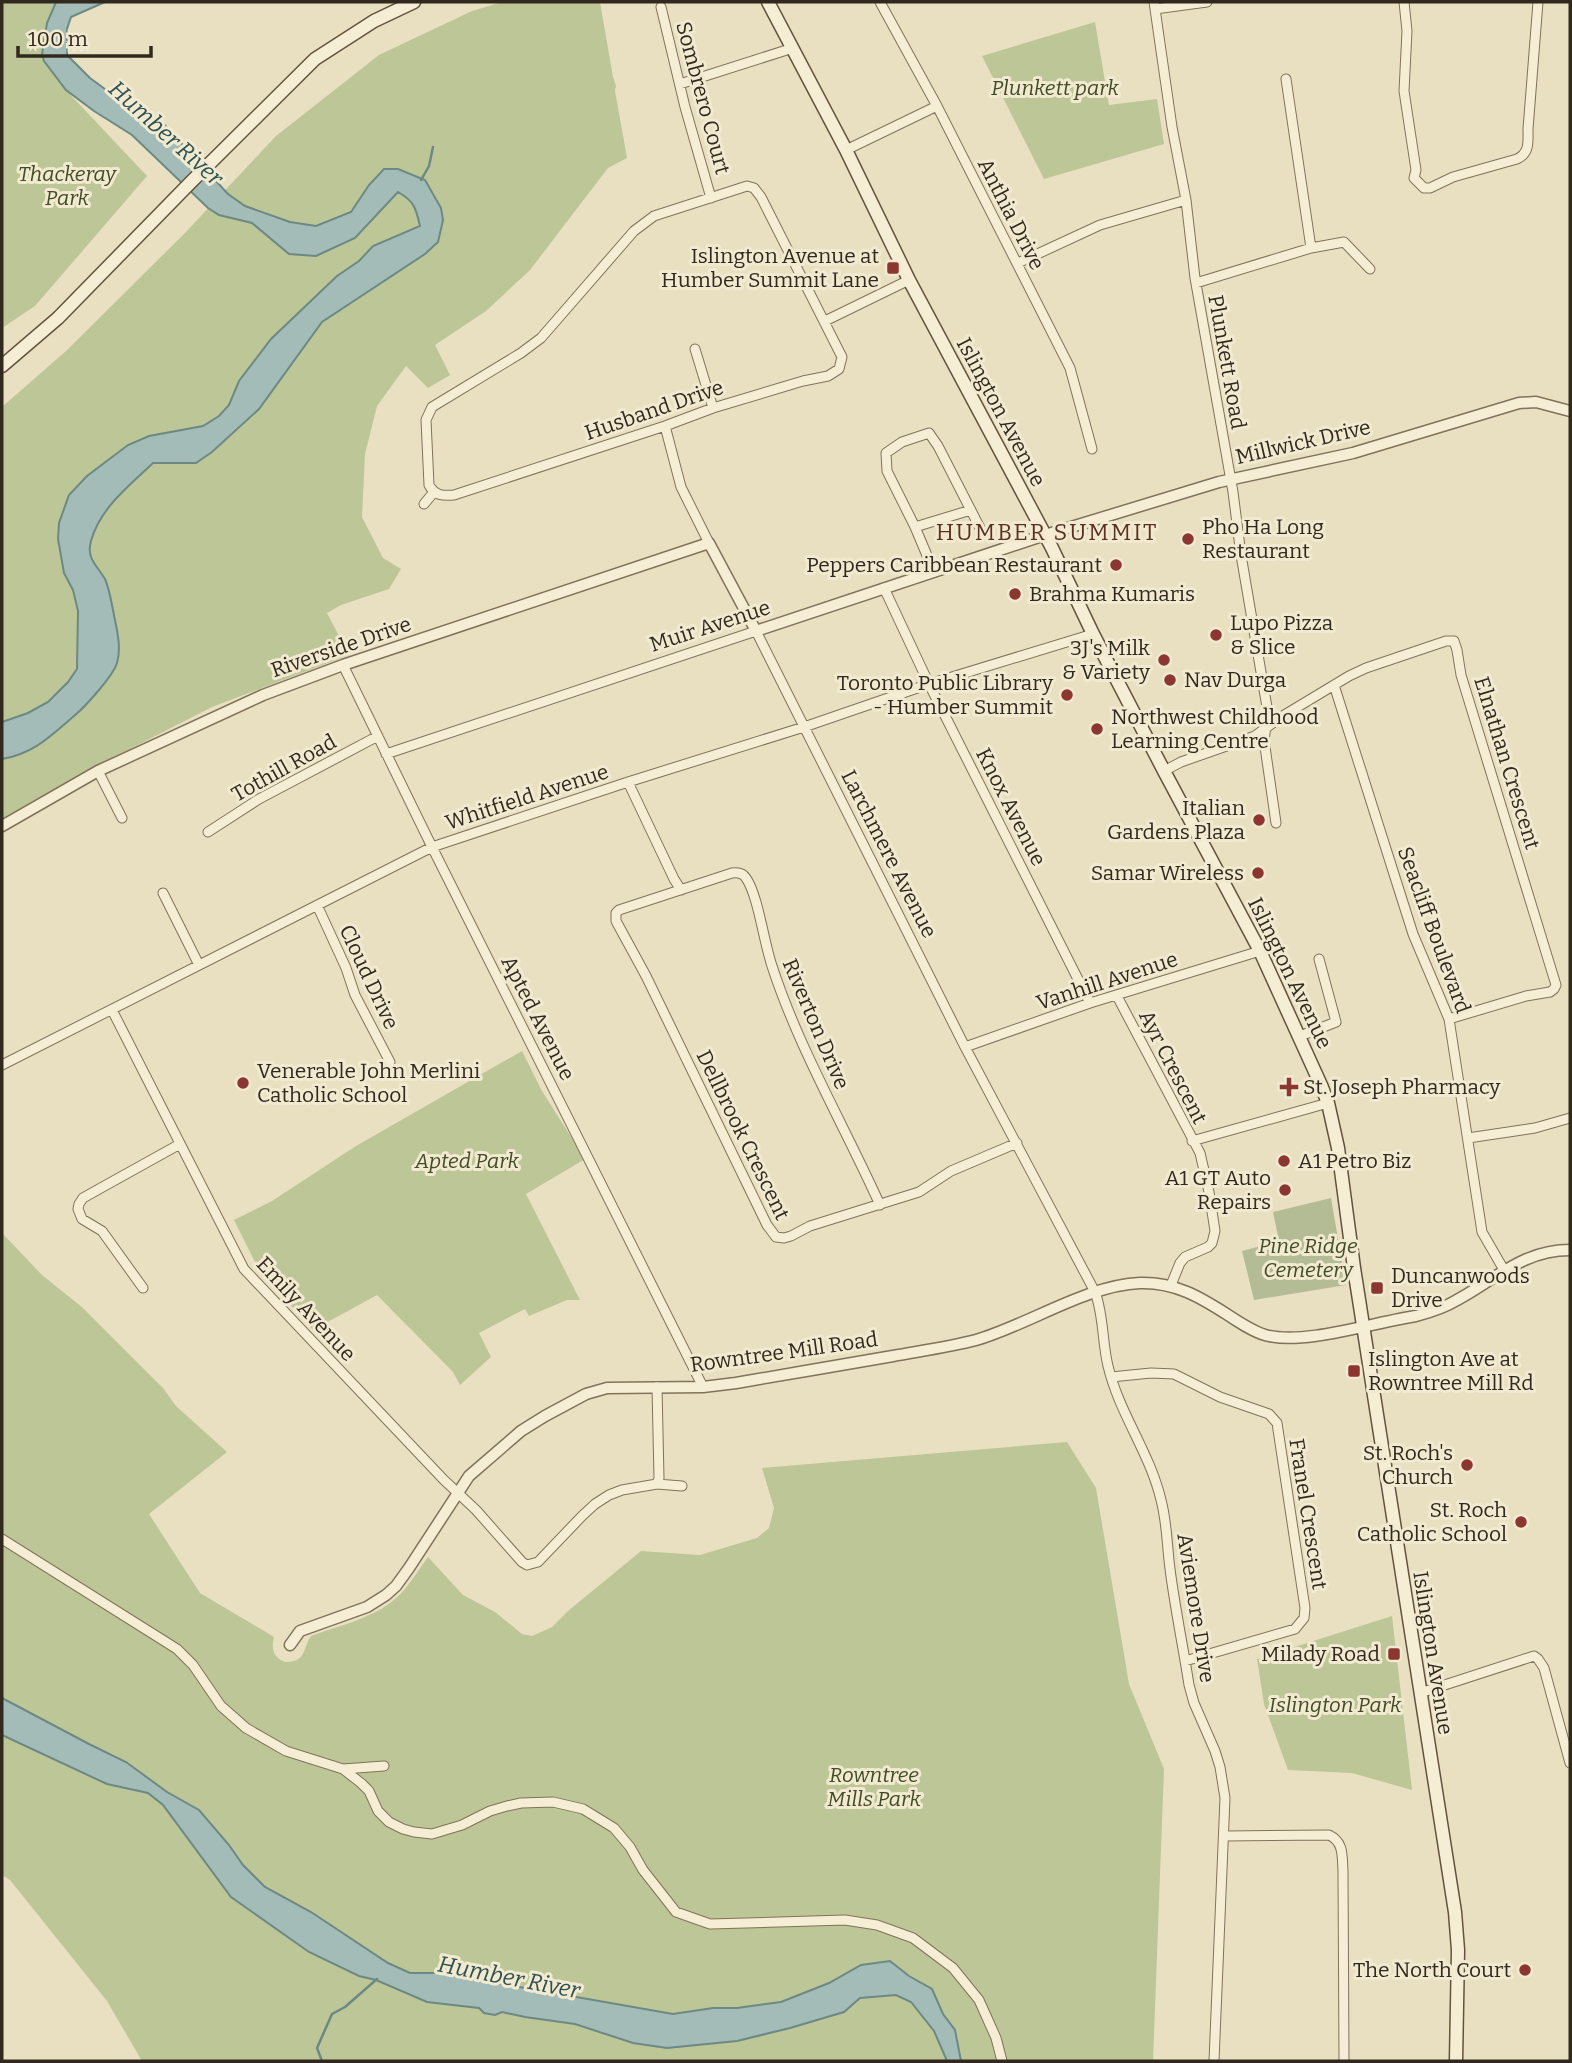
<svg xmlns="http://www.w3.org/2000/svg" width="1572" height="2063" font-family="Bitter,serif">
	<rect width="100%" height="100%" fill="#e9e0c2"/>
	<path fill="#bdc697" d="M2,2H56L47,23L44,61L66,90L147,176L35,306L2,328Z
		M502,2H600L613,77L616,86L615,91L627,158L608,168L530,270L486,311L435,345L450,375L428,388L406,366L377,406L365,454L362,517L383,558L401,569L389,589L341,605L327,613L349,655L212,707L91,769L2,819V407L66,351L185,233L276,136L379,55L472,11Z
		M1095,22L1109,105L1157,99L1164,144L1044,179L982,56Z
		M522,1051L542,1091L585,1159L526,1194L580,1300H567L529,1316L525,1309L479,1333L491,1357L460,1385L453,1372L377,1295L313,1330L259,1270L234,1220L272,1201L356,1146Z
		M2,1233L42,1275L83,1308L163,1388L176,1406L227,1452L149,1514L200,1593L274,1637C271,1649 273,1657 285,1662C307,1662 302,1649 311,1636C343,1624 382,1617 405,1589C413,1579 420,1568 428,1557L463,1595L495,1612L522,1634L532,1636L552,1627L568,1611L641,1551L700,1555L757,1538L769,1528L774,1508L762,1468L1067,1442L1096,1488L1129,1684L1164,1769L1153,2061H142L107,2001L10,1880L2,1875Z
		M1392,1616L1412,1790L1352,1773L1288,1770L1264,1704L1257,1659Z"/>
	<path fill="#b4bc96" d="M1331,1198L1346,1285L1254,1300L1242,1251L1279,1241L1273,1212Z"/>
	<path fill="#a4bcb7" stroke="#6c8984" stroke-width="2" d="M56,2H105L71,17L67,29V55L90,78L109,92L161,121L228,194L245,206L290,222L316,226L351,212L369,185L384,169H398L425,180L441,208L443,220L438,242L425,254L322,322L259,409L212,452L196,463H153C129,486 100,508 91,541C86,559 97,565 105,579C109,588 111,600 113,610C116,627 122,646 117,663C113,676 85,707 74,716C51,736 33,754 2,759V722L28,713L48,702L68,682L77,669L78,611L73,590L64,573L58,539L59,523L69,495L87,476L128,445L149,436L203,426L219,416L229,405L239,381L271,339L337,276L359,261L373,246L420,226C416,208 414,201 398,192L355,238L316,256L289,254L252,223L219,215L208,208L132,135L94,111L66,90L44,61L42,54L47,23Z
		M2,1698L89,1744L126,1762L167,1792L199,1810L229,1845L243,1865L265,1887L311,1912L388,1963L410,1973H440L673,2014L713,2008H737L781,2002L829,1983L861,1965L890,1961L909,1976L932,1989L943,2014L955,2030L961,2061H947L934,2031L911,2002L896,1995L860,1998L844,2012L790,2028L737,2041L667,2048L633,2043L575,2024L525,2017L502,2012L495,2015L484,2013L479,2008L427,2002L376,1980L359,1976L309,1952L231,1897L163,1805L148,1793L107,1784L2,1735Z"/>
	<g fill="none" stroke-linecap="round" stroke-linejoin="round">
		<path stroke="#6c8984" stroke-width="2.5" d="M421,180L429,166L433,147
			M322,2061L317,2048L332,2014L345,2007L377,1979"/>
		<defs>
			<path id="minor" d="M880,2L937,106L1070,368L1092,449
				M1154,2L1172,127L1186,200L1195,278L1233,492L1241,555L1268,713L1264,740L1276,823
				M1404,2L1407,31L1404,91L1416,170L1414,178L1424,188H1430L1453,177L1517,159C1530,153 1528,141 1528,129L1538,2
				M661,7L685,107L711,198
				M1155,9L1207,2
				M1286,79L1311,248
				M680,84L793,48
				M846,150L937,106
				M747,186L754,188L761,197L842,357L839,369L828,376L803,381L713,408L665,426L454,495C443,496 435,496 429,485L426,420L432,407L521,353L541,338L634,231L654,216Z
				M1018,263L1100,225L1186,200
				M1196,283L1311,248L1344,242L1370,269
				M825,321L909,280
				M695,349L713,408
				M665,426L681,487L709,543
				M424,504L434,492
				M915,527L971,510
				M934,572L915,527L887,471L886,453L902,442L929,433L938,446L980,528
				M884,588L929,684L1090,1003
				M343,665L432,847L703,1387
				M1334,685L1413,934L1449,1019L1482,1232L1504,1270
				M386,754L756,631L965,1047L1095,1292C1104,1316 1102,1342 1108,1366C1119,1413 1150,1453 1161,1500C1167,1522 1167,1546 1170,1569C1175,1608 1183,1646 1189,1685L1194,1703L1215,1751L1220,1767L1225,1798L1214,2061
				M98,771L122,818
				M1164,771L1181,762L1255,736L1281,717L1349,676L1366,668L1446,641H1454L1457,650L1461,675L1556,985L1554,989L1550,992L1526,996L1449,1019
				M628,782L674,879L681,890
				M208,832L259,799L378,736
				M163,893L199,965
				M317,905L346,968L355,995L390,1062
				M1117,996L1200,1153L1209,1192L1215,1231L1212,1243L1208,1247L1185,1257L1180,1263L1171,1285
				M112,1010L244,1269L444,1480L476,1510L522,1562L527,1565L538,1562L582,1516L595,1504L609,1495L622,1490L657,1484L682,1486
				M1300,1036L1336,1022L1319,959
				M965,1047L1090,1003L1260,951
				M2,1065L432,847L628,782L804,727L929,684L1093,634
				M1468,1138L1535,1128L1570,1118
				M1192,1141L1328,1103
				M880,1205C844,1125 799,1049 772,966C764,943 758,895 746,878C743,873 738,872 732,873L619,910L616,913V921L646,976L767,1225L776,1237L784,1238L791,1236L810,1226L919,1192L951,1171L1017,1143
				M143,1288L102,1231L82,1219L78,1209L79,1204L83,1198L99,1189L180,1144
				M1111,1377L1151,1373L1174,1374L1220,1397L1269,1414L1277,1423L1305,1608L1304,1618L1295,1629L1185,1661
				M657,1484L659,1478L657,1387
				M2,1539L177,1649L193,1665L221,1706L246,1728L286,1751L343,1769L361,1783L369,1791L378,1811L389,1822L403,1829L414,1832L432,1834L462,1825L490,1811L507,1806L521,1803L553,1802L583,1809L614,1828L630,1847L643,1870L676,1912L710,1924L845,1920L877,1925L913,1938L953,1968L979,2000L996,2038L1002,2061
				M1420,1693L1534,1656L1538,1659L1544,1668L1570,1763
				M343,1769L384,1766
				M1225,1836L1329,1835C1344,1842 1342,1856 1343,1871L1344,2061"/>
			<path id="tertiary" d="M2,826L98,771L263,695L343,665L709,543L756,631L1045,535L1219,482L1353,453L1519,403L1536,402L1570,411
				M290,1645L300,1631L367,1607L386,1595L396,1586L409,1568L469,1476L521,1431L545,1416L586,1394L607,1388L703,1387L736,1383C788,1374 841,1365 893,1356C920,1351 949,1347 976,1340C1028,1325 1087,1285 1140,1283C1175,1282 1200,1297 1228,1315C1240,1323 1252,1331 1265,1335C1303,1346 1375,1322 1416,1316C1431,1312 1444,1308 1457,1300C1496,1279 1523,1250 1570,1250"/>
			<path id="secondary" d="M768,2L846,150L909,280L1052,548L1093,634L1164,771L1260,951L1321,1085L1328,1103L1338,1148L1354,1268L1455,1912L1458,1950L1456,2061
				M2,366L58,318L191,182L315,59L374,21L414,2"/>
		</defs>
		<use href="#minor" stroke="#81725b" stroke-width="11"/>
		<use href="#tertiary" stroke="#81725b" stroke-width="13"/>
		<use href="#secondary" stroke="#63533e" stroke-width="15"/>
		<use href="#minor" stroke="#f5eed4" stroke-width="9"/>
		<use href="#tertiary" stroke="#f5eed4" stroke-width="10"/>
		<use href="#secondary" stroke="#f5eed4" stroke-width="12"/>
	</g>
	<g fill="#8b3630" stroke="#f2ead0" stroke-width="2.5">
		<rect x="886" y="261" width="14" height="14" rx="3.5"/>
		<circle cx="1188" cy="539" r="7"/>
		<circle cx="1116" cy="565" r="7"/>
		<circle cx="1015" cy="594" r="7"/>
		<circle cx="1216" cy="635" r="7"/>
		<circle cx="1164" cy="660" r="7"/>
		<circle cx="1170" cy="680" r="7"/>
		<circle cx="1067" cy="695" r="7"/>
		<circle cx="1097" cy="729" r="7"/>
		<circle cx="1259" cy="820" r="7"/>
		<circle cx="1258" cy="873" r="7"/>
		<circle cx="243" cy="1083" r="7"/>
		<path d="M1285.5 1076.5h7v7h7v7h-7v7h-7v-7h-7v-7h7z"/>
		<circle cx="1284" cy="1161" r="7"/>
		<circle cx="1285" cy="1190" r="7"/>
		<rect x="1370" y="1281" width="14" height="14" rx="3.5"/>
		<rect x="1347" y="1364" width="14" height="14" rx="3.5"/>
		<circle cx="1467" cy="1465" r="7"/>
		<circle cx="1521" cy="1522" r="7"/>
		<rect x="1387" y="1647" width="14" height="14" rx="3.5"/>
		<circle cx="1525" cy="1970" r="7"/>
	</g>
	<g text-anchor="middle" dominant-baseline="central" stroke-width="6" stroke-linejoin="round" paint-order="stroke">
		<g font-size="21" font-style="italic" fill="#404d26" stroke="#f2ead0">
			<text x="1055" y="88">Plunkett park</text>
			<text x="67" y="174">Thackeray<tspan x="67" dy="24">Park</tspan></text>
			<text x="467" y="1161">Apted Park</text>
			<text x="1308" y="1246">Pine Ridge<tspan x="1308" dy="24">Cemetery</tspan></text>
			<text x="1335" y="1705">Islington Park</text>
			<text x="874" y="1775">Rowntree<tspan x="874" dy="24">Mills Park</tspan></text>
		</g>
		<g font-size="21" fill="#32291e" stroke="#f2ead0">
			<text transform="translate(703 98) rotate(75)">Sombrero Court</text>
			<text transform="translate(1011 214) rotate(63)">Anthia Drive</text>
			<text transform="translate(1227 362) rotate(80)">Plunkett Road</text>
			<text transform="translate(654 410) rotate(-19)">Husband Drive</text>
			<text transform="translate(1001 412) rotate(62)">Islington Avenue</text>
			<text transform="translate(1303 442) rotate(-13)">Millwick Drive</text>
			<text transform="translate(710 626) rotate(-18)">Muir Avenue</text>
			<text transform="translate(341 647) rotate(-19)">Riverside Drive</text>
			<text transform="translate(1507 763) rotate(73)">Elnathan Crescent</text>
			<text transform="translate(284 768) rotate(-29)">Tothill Road</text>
			<text transform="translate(527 797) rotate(-18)">Whitfield Avenue</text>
			<text transform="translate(1011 807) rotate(63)">Knox Avenue</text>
			<text transform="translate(889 854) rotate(63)">Larchmere Avenue</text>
			<text transform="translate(1434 930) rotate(70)">Seacliff Boulevard</text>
			<text transform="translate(1290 973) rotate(64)">Islington Avenue</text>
			<text transform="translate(369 977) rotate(65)">Cloud Drive</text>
			<text transform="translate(1107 981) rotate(-18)">Vanhill Avenue</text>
			<text transform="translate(538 1018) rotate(63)">Apted Avenue</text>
			<text transform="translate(816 1024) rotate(67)">Riverton Drive</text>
			<text transform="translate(1173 1067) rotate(63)">Ayr Crescent</text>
			<text transform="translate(743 1135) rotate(64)">Dellbrook Crescent</text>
			<text transform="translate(306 1309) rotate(47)">Emily Avenue</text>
			<text transform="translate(784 1352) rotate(-8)">Rowntree Mill Road</text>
			<text transform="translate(1308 1514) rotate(81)">Franel Crescent</text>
			<text transform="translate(1196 1608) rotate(81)">Aviemore Drive</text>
			<text transform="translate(1433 1653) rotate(81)">Islington Avenue</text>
		</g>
		<g font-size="21" fill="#32291e" stroke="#f2ead0" text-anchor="end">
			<text x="879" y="256">Islington Avenue at<tspan x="879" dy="24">Humber Summit Lane</tspan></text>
			<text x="1202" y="527" text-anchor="start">Pho Ha Long<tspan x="1202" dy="24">Restaurant</tspan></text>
			<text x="1102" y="565">Peppers Caribbean Restaurant</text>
			<text x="1029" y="594" text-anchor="start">Brahma Kumaris</text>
			<text x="1230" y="623" text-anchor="start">Lupo Pizza<tspan x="1230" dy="24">&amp; Slice</tspan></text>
			<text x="1150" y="648">3J's Milk<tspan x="1150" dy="24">&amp; Variety</tspan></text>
			<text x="1184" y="680" text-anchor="start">Nav Durga</text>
			<text x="1053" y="683">Toronto Public Library<tspan x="1053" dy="24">- Humber Summit</tspan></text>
			<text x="1111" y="717" text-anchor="start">Northwest Childhood<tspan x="1111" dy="24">Learning Centre</tspan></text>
			<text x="1245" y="808">Italian<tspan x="1245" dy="24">Gardens Plaza</tspan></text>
			<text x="1244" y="873">Samar Wireless</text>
			<text x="257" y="1071" text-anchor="start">Venerable John Merlini<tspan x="257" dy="24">Catholic School</tspan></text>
			<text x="1303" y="1087" text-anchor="start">St. Joseph Pharmacy</text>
			<text x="1298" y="1161" text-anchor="start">A1 Petro Biz</text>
			<text x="1271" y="1178">A1 GT Auto<tspan x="1271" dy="24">Repairs</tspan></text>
			<text x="1391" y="1276" text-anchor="start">Duncanwoods<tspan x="1391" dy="24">Drive</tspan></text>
			<text x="1368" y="1359" text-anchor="start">Islington Ave at<tspan x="1368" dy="24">Rowntree Mill Rd</tspan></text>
			<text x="1453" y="1453">St. Roch's<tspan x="1453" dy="24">Church</tspan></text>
			<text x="1507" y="1510">St. Roch<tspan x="1507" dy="24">Catholic School</tspan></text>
			<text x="1380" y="1654">Milady Road</text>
			<text x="1511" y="1970">The North Court</text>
		</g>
		<g font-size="23" font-style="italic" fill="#2e5151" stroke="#f2ead0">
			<text transform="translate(166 133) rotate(42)">Humber River</text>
			<text transform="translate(509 1977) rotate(11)">Humber River</text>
		</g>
		<g font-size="23" letter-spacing="2" fill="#5b3121" stroke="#f2ead0">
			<text x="1047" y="532">HUMBER SUMMIT</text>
		</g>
	</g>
	<rect width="1572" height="2063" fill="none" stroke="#32291e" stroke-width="7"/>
	<path d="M18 46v10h133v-10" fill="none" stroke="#32291e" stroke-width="3.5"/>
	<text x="28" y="46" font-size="21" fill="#32291e" stroke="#f2ead0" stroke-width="5" paint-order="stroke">100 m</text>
</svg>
